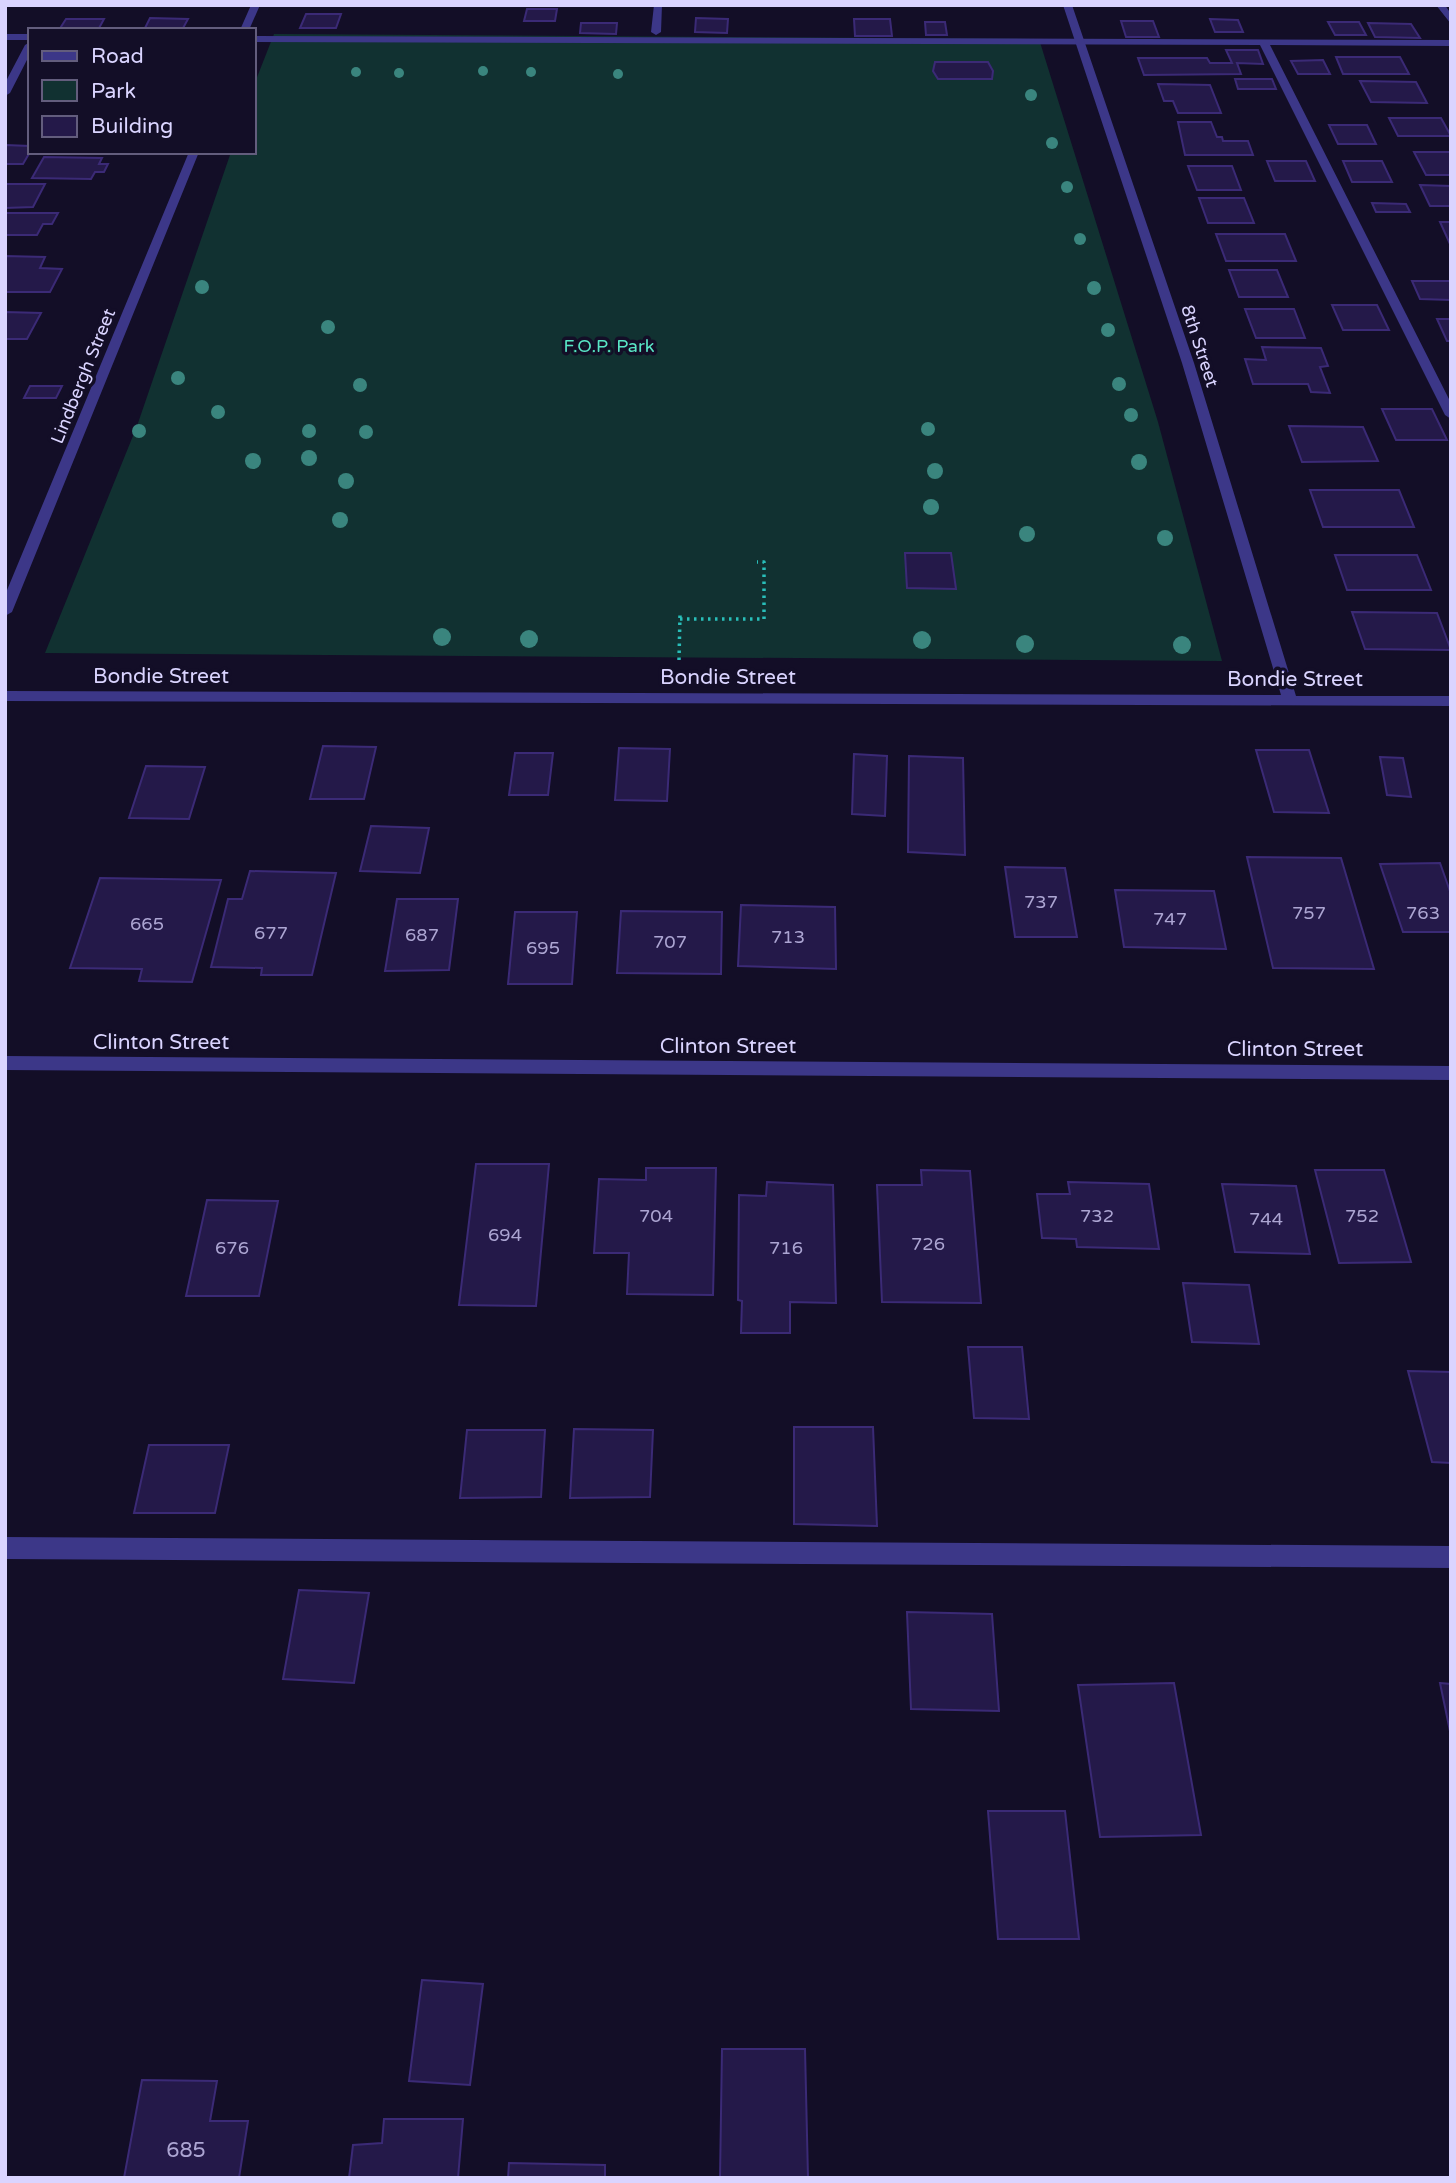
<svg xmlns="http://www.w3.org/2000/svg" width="1456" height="2183" font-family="'Varela Round',sans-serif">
	<rect width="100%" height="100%" fill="#130e27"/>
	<path fill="#113131" d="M274,34L1039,39L1158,422L1222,661L45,653L137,426L231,152H254V85Z"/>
	<path fill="#241949" stroke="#3b2a76" stroke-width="2" d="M527,9H557L555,21H524Z
		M306,14H341L336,28H300Z
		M150,18L188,19L182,30H144Z
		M696,18L728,19L727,33L695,32Z
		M66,19H104L98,30H59Z
		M854,19H890L892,36H855Z
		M1210,19L1238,20L1243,32H1215Z
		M1121,21H1153L1159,37H1126Z
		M925,22H945L947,35H926Z
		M1328,22H1359L1366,35H1335Z
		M581,23H617L616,34L580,33Z
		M1368,23L1411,24L1420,38L1375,37Z
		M1226,50H1258L1263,64L1237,63L1241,74L1144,75L1138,58H1207L1210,63H1232Z
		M1336,57H1400L1409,74H1343Z
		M1323,60L1330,74H1298L1291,61Z
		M935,62H988L993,71L992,79H938L933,71Z
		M1235,79H1272L1276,89H1238Z
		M1360,81L1416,82L1427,103L1371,102Z
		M1158,84L1210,85L1221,113H1178L1173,101H1164Z
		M1389,118H1441L1451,136H1398Z
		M1178,122H1211L1217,137H1222L1223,141H1248L1253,155H1185Z
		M1329,125H1367L1376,144H1338Z
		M5,145L30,146V152L23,164H5Z
		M1414,152H1451V175H1426Z
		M44,157L102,158L99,164H108L104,172H95L91,179L32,178Z
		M1267,161H1306L1315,181H1275Z
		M1343,161H1382L1392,182H1352Z
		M1188,166H1232L1241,190H1197Z
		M5,184H45L33,207L5,208Z
		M1420,185L1451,186V206H1430Z
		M1199,198H1244L1254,223H1208Z
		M1372,203L1406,204L1410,212H1376Z
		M5,213H58L52,224H43L37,235H5Z
		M1440,222H1451V244H1450Z
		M1216,234H1285L1296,261H1226Z
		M5,256L45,257L40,268L62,269L50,292H5Z
		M1229,270H1277L1288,297H1239Z
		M1412,281H1451V300L1420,299Z
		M1332,305H1377L1389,330H1343Z
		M1245,309H1294L1305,338H1256Z
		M5,312L41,313L27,339H5Z
		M1437,319H1451V341H1447Z
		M1262,347L1321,348L1328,366L1320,367L1330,393L1311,392L1308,384H1253L1245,359L1266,360Z
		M30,386H62L56,398H24Z
		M1382,409H1432L1447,440H1396Z
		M1289,426L1363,427L1378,461L1302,462Z
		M1310,490H1399L1414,527H1323Z
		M905,553H951L956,589L907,588Z
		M1335,555H1417L1431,590H1347Z
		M1352,612L1437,613L1451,650L1365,649Z
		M323,746L376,747L364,799H310Z
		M619,748L670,749L667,801L615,800Z
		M1256,750H1309L1329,813L1274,812Z
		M515,753H553L548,795H509Z
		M854,754L887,756L885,816L852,814Z
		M909,756L963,758L965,855L908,852Z
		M1380,757L1403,758L1411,797L1387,795Z
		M146,766L205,767L189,819L129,818Z
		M371,826L429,828L420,873L360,871Z
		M1247,857L1341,858L1374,969L1273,968Z
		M1440,863L1451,894V932H1403L1380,864Z
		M1005,867L1065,868L1077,937H1015Z
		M250,871L336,873L312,975H261L262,968L211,967L228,899H242Z
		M100,878L221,880L192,982L139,981L142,969L70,968Z
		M1115,890L1214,891L1226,949L1124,947Z
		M397,899H458L449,970L385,971Z
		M741,905L835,907L836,969L738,966Z
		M621,911L722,912L721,974L617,973Z
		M515,912H577L572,984H508Z
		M476,1164H549L536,1306L459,1305Z
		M646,1168H716L713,1295L627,1294L629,1253H594L599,1179L646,1180Z
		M921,1170L970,1171L981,1303L882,1302L877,1185H922Z
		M1315,1170H1384L1411,1262L1339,1263Z
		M767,1182L833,1185L836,1303L790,1302V1333H741L742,1301L738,1300L739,1195L766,1196Z
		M1068,1182L1149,1184L1159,1249L1077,1247L1076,1239L1042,1238L1037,1194H1070Z
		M1222,1184L1296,1186L1310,1254L1235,1252Z
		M207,1200L278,1201L259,1296H186Z
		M1183,1283L1249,1285L1259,1344L1192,1342Z
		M968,1347H1022L1029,1419L974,1418Z
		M1408,1371L1451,1372V1463L1432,1462Z
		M794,1427H873L877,1526L794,1524Z
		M574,1429L653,1430L650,1497L570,1498Z
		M467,1430H545L541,1497L460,1498Z
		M149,1445H229L215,1513H134Z
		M299,1590L369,1593L354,1683L283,1679Z
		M907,1612L992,1614L999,1711L911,1709Z
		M1174,1683L1201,1835L1100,1837L1078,1685Z
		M1440,1683L1451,1684V1736Z
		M988,1811H1065L1079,1939H998Z
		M422,1980L483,1984L470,2085L409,2081Z
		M722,2049H805L808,2178H720Z
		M142,2080L217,2081L210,2121H248L239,2178H124Z
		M384,2119H463L458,2178H349L353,2145L382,2143Z
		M509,2163L605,2165V2178H508Z"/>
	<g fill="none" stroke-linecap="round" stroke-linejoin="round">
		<path stroke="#29beb9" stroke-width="3.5" stroke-dasharray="2.5 4.5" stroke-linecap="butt" d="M680,619H764V562H757
			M679,660L680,615"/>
		<path fill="#3c3788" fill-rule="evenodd" d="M5,34H30V40H5Z
			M254,36L1451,40V46L1270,45L1451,403V419L1445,415L1260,45L254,42Z
			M30,42V54L10,93L5,96V83L25,45Z
			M5,1537L1451,1546V1568L5,1559Z"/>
		<path fill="#3c3788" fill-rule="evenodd" d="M251,5H260L249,30H240Z
			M654,5H662L661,32L656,35L651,32Z
			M1063,5H1072L1194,363L1296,696H1451V706L5,701V691L1281,695L1182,363Z
			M1436,5H1445L1451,14V24Z
			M189,152H199L12,612L5,616V595Z
			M5,1056L1451,1066V1080L5,1070Z"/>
	</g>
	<g fill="#3a857e">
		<circle cx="483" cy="71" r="5"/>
		<circle cx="356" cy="72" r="5"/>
		<circle cx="531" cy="72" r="5"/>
		<circle cx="399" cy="73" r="5"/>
		<circle cx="618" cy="74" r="5"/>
		<circle cx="1031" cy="95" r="6"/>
		<circle cx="1052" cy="143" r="6"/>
		<circle cx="1067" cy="187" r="6"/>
		<circle cx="1080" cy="239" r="6"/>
		<circle cx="202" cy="287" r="7"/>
		<circle cx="1094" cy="288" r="7"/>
		<circle cx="328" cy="327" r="7"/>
		<circle cx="1108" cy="330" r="7"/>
		<circle cx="178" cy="378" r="7"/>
		<circle cx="1119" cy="384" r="7"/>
		<circle cx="360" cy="385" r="7"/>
		<circle cx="218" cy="412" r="7"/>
		<circle cx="1131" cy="415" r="7"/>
		<circle cx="928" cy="429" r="7"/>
		<circle cx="139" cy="431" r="7"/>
		<circle cx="309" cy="431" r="7"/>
		<circle cx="366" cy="432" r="7"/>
		<circle cx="309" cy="458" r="8"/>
		<circle cx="253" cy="461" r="8"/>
		<circle cx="1139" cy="462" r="8"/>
		<circle cx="935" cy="471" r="8"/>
		<circle cx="346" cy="481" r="8"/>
		<circle cx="931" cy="507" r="8"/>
		<circle cx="340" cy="520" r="8"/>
		<circle cx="1027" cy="534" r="8"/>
		<circle cx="1165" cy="538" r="8"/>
		<circle cx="442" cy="637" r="9"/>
		<circle cx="529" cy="639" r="9"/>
		<circle cx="922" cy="640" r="9"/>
		<circle cx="1025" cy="644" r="9"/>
		<circle cx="1182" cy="645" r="9"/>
	</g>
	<g text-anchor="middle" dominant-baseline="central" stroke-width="7" stroke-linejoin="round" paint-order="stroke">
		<g font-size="18" fill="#59e6c6" stroke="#130e27">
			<text x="609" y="346">F.O.P. Park</text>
		</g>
		<g font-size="18" fill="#dad4ff" stroke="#130e27">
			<text transform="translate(1200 346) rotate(72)">8th Street</text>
			<text transform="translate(83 376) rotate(-68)">Lindbergh Street</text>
		</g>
		<g font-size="18" fill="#aca5d2">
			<text x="1041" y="902">737</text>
			<text x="1309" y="913">757</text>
			<text x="1423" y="913">763</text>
			<text x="1170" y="919">747</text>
			<text x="147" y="924">665</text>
			<text x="271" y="933">677</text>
			<text x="422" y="935">687</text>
			<text x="788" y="937">713</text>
			<text x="670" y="942">707</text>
			<text x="543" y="948">695</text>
			<text x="656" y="1216">704</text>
			<text x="1097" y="1216">732</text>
			<text x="1362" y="1216">752</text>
			<text x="1266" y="1219">744</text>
			<text x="505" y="1235">694</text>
			<text x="928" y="1244">726</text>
			<text x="232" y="1248">676</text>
			<text x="786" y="1248">716</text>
		</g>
		<g font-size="21" fill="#dad4ff" stroke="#130e27">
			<text x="161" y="676">Bondie Street</text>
			<text x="728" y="677">Bondie Street</text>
			<text x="1295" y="679">Bondie Street</text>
			<text x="161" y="1042">Clinton Street</text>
			<text x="728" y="1046">Clinton Street</text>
			<text x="1295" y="1049">Clinton Street</text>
		</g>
		<g font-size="21" fill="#aca5d2">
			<text x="186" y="2150">685</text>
		</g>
	</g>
	<rect width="1456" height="2183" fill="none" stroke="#dad4ff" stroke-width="14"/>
	<rect x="28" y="28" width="228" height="126" fill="#130e27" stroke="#635d7d" stroke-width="2"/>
	<rect x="42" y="51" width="35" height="10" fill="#3c3788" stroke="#635d7d" stroke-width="2"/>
	<text x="91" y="63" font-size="21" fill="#dad4ff">Road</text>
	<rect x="42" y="80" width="35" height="21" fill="#113131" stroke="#635d7d" stroke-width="2"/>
	<text x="91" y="98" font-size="21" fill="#dad4ff">Park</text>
	<rect x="42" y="116" width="35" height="21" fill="#241949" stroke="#635d7d" stroke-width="2"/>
	<text x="91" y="133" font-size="21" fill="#dad4ff">Building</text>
</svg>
